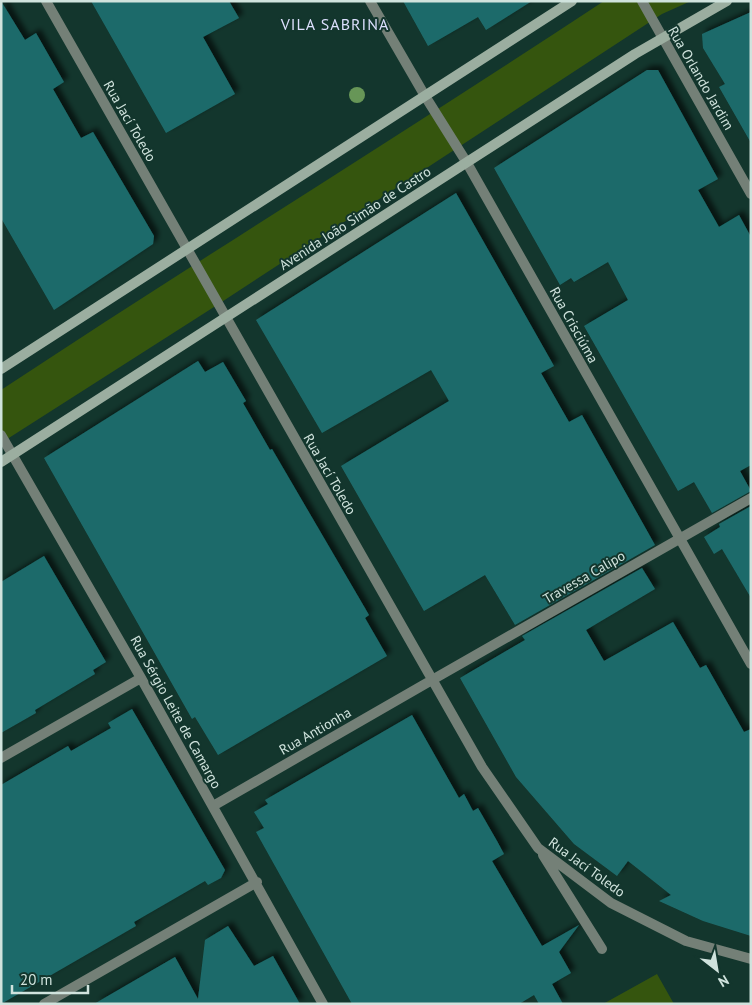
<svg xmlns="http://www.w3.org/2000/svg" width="752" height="1005" font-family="'PT Sans',sans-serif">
	<defs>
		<filter id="shadow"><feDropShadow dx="4.5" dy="-4.5" stdDeviation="2.5" flood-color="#0009"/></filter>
	</defs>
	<rect width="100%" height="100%" fill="#13362d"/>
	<path fill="#35550e" d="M604,1H691L662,14L214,307L1,443V390C201,258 404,133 604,1Z
		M657,974L674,1004H603Z"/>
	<path fill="#1d6b6b" filter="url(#shadow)" d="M1,1L25,40L36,33L64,82L53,89L81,138L93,132L154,236L153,244L54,310L1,218Z
		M91,1H229L239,18L203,37L235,94L166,133Z
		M403,1H532L486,30L478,17L428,46Z
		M751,12V143L719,87L725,84L703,48L702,34Z
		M647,70H658L718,179L698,190L719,227L739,215L751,237V465L740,471L751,491L712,513L694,482L678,491L584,326L628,300L608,262L574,282L571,278L560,285L494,168Z
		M456,193L554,366L541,373L569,422L582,415L655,545L515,625L485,575L424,611L341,466L449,401L431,370L322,433L256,320Z
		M198,361L205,372L223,362L246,401L243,403L270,450L272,449L369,615L365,618L387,656L218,755L195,717L192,719L44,458Z
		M751,506V598L722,549L714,554L704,537L720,527L719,524Z
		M44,556L106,662L93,670L95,674L35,710L36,713L1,733V582Z
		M642,568L655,589L586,630L604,661L673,622L700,668L706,665L744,732L751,729V936L703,921L659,901L671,895L628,861L617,876L574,844L516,777L460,678L525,640L522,636Z
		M132,709L225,870L221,878L208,885L205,881L134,922L136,926L1,1004V785L68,746L71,751L111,728L108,723Z
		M412,715L459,798L464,794L473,811L478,808L497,841L504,854L492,861L542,946L579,925L559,952L571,973L552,984L563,1004H539L534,995L519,1004H352L256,832L264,828L254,812L268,804L265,800Z
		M228,926L254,966L273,956L300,1004H94L175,957L198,999L205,940Z"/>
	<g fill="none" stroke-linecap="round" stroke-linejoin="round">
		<path stroke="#748077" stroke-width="10" d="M432,680L751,498"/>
		<path stroke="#748077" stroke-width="10" d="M46,1L482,767L538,848L611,903L686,941L751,959
			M370,1L425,96L467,163L751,664
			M642,1L751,194
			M1,435L141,678L323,1004
			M1,758L141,678
			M213,806L432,680
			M543,855L602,949
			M44,1004L257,882"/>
		<path stroke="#9baea0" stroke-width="10" d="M1,369L572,1
			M1,462L635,54L727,1"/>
	</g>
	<circle fill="#679657" cx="357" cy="95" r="8"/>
	<g text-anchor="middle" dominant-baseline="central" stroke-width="4" stroke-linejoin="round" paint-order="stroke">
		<g font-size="14" fill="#d0e3dd" stroke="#13362d">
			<text transform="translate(701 78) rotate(60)">Rua Orlando Jardim</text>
			<text transform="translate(130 121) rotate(60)">Rua Jací Toledo</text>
			<text transform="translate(355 218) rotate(-33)">Avenida João Simão de Castro</text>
			<text transform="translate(574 325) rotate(61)">Rua Crisciúma</text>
			<text transform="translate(330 474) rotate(60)">Rua Jací Toledo</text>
			<text transform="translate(584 577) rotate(-30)">Travessa Calipo</text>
			<text transform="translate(176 712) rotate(61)">Rua Sérgio Leite de Camargo</text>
			<text transform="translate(315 731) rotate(-30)">Rua Antionha</text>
			<text transform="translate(587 867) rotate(36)">Rua Jací Toledo</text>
		</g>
		<g font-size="16" letter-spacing="1" fill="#dcdffd" stroke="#13362d">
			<text x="335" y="24">VILA SABRINA</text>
		</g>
	</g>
	<rect width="752" height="1005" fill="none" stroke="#d0e3dd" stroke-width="5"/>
	<g transform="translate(717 970) rotate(149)" stroke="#13362d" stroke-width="4" paint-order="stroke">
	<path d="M0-4L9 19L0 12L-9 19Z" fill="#d0e3dd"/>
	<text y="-8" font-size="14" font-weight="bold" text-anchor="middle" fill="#d0e3dd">N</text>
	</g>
	<path d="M12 985v8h76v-8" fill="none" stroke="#d0e3dd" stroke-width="2.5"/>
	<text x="20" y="985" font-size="15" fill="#d0e3dd" stroke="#13362d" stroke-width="4" paint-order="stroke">20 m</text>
</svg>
